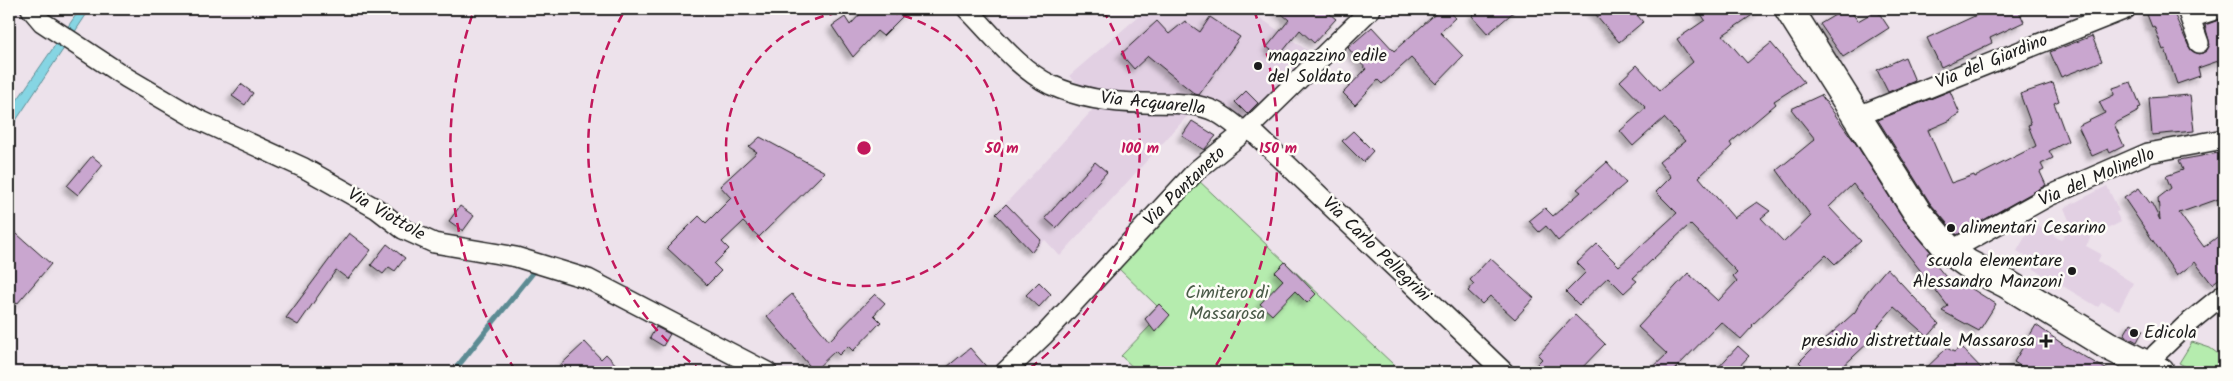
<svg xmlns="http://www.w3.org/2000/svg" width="2233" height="381" font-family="Kalam,sans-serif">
	<defs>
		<filter id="shadow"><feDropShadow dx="-4.5" dy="4.5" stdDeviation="2.5" flood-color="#0004"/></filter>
	</defs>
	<rect width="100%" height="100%" fill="#ede2eb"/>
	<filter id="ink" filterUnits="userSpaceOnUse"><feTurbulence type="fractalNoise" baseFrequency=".02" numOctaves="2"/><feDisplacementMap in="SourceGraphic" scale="10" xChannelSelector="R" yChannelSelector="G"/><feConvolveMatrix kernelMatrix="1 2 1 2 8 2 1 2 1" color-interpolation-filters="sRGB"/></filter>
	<g filter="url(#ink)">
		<path fill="#e2d0e3" d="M1147,9H1247L1317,57L1245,121L1202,100L1060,256L1045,240L1032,252L996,214L1099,103L1069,76Z
			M2107,186L2119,211L2116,212L2121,222L2091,237L2086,246L2101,254L2098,261L2133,283L2119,310L2102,302L2098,307L2029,266L2032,260L2017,251L2033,223L2061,240L2071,225L2064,208Z"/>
		<path fill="#b5ecae" stroke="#688465" d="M1197,179L1394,365L1387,372H1138L1121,356L1151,325L1145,319L1157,306L1115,265Z
			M2192,342L2210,348L2224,358V372H2196L2179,363Z"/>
		<path fill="#86d5e3" stroke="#5c8b93" d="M80,9H90L9,131V112Z"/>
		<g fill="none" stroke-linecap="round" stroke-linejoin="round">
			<path stroke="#5c8b93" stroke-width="5.5" d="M453,372L535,270"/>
		</g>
		<path fill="#c9a6cf" stroke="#1c1c1c" filter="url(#shadow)" d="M865,9H910L883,36L877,31L853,57L832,26L845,17L850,25Z
			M1276,9H1324L1336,19L1314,43L1300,30L1279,56L1267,47L1289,20Z
			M1441,9H1447L1455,18L1440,32L1463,56L1436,84L1411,58L1382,84L1378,80L1355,105L1343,93L1366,69L1348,48L1372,27L1394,51Z
			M1479,9H1517L1488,34L1472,16Z
			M1591,9H1632L1643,22L1619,42Z
			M1698,9H1761L1723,35L1747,63L1771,43L1804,82L1774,101L1776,104L1730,143L1732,146L1699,177L1734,218L1757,202L1770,211L1761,218L1784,242L1811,216L1777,170L1815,139L1791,109L1821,95L1856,144L1904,220L1931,252L1927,254L1954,287L1958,280L1996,304L1979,331L1942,311L1948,306L1853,184L1829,207L1861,241L1835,264L1826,255L1752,325L1753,326L1741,339L1721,322L1672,372H1648L1667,354L1638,327L1688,273L1718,301L1737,281L1733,276L1737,272L1690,224L1633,278L1637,281L1624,293L1608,277L1579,305L1566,292L1586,272L1577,263L1597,244L1619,266L1677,213L1656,192L1671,177L1659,162L1685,141L1664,118L1633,146L1620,131L1646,108L1620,81L1637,65L1660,90L1693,62L1677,39L1705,20Z
			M1845,9H1849L1858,21L1877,10L1889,28L1843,57L1820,24Z
			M1979,9H2018L2024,22L1990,38L1992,43L1941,67L1927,38L1981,13Z
			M2155,9H2172L2189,47L2198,54L2203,53L2210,45L2205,25L2224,18V59L2198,68L2200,76L2177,84L2165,49L2163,50L2154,26L2152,27L2146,12Z
			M1210,17L1240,37L1199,95L1195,94L1148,56L1134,69L1121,54L1157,21L1169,34L1185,21L1200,32Z
			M2092,36L2102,61L2061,77L2050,52Z
			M1905,57L1915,81L1888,92L1877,70Z
			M2131,82L2141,107L2138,108L2139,111L2114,124L2124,146L2110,153L2108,149L2092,156L2078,126L2105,113L2099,102L2114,95L2113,88Z
			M2053,83L2059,101L2054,103L2068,141L2049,151L2053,158L2041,164L2044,170L2040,172L2046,185L1957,235L1930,203L1878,120L1950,91L1960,114L1950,119L1951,120L1928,130L1951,183L1974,175L1975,177L2036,146L2028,125L2031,124L2020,94Z
			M241,84L253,93L245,105L232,96Z
			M1246,91L1258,103L1247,114L1235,102Z
			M2190,95L2194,131L2152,135L2149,98Z
			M1192,121L1216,136L1204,150L1182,136Z
			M1353,131L1373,151L1363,162L1342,141Z
			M760,137L825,172L759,237L743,222L722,242L729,249L714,264L721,271L707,285L667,248L699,216L706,223L731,198L720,186L757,152L749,147Z
			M2224,152V197L2179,213L2204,247L2224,232V275L2212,284L2195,262L2177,276L2124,198L2139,188L2150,203L2151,202L2160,220L2158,198L2171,188L2166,176L2183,170L2179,160Z
			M92,156L103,165L78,195L67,186Z
			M1095,162L1107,172L1056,228L1045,218Z
			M1607,162L1626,183L1558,241L1546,226L1539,232L1529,221L1545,208L1553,216L1581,192L1577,189Z
			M1006,204L1041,240L1032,252L996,214Z
			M460,206L474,216L463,231L449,221Z
			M9,227L51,264L17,304L9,297Z
			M349,233L371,250L348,279L336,270L298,325L286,318Z
			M387,244L405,258L395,271L389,267L383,274L371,265Z
			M1490,258L1534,298L1515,319L1490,296L1482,304L1468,291L1474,284L1470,280Z
			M1285,262L1316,294L1307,303L1295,291L1272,315L1260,304L1283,280L1275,272Z
			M1887,268L1939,324L1928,337L1894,307L1868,338L1870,341L1837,372H1809L1799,362L1820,341L1822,342L1855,312L1865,294Z
			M1039,282L1051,294L1039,307L1026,295Z
			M792,294L829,341L875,294L885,303L874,315L881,322L853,351L848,346L839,355L835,351L814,371L767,316Z
			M1159,304L1170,315L1155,332L1145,319Z
			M1575,315L1605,344L1578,372H1529L1542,359L1538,355Z
			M2131,323L2143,330L2137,342L2124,335Z
			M2036,325L2064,345L2111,372H2030L2014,362Z
			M656,327L670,334L663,346L650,338Z
			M585,342L601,359L606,354L623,372H553Z
			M1738,346L1749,356L1734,372H1714Z
			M1961,347L1985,372H1922L1947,348L1954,352Z
			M970,348L991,372H941Z"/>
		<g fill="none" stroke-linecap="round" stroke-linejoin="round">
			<defs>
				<path id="minor" d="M31,9L42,22L127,78L197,119L304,168L377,209L403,229L434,243L516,257L588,279L767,372
					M967,9C993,35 1017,68 1051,85C1079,98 1114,103 1144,103C1167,104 1195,101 1216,112C1226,117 1235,125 1244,132
					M2187,9L2190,18L2218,9
					M2190,18L2199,43
					M1858,116L2126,9
					M1249,128L1504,372
					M1950,251L2049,196L2148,153L2224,139
					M1005,372L1044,335L1197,170L1249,128L1371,9
					M2143,372L2156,354L2186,325L2224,294"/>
				<path id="primary" d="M1789,9L1917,212L1950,251L1968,264L2007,284L2107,345L2160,372"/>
			</defs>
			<use href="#minor" stroke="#1c1c1c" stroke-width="22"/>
			<use href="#primary" stroke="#1c1c1c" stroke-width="31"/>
			<use href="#minor" stroke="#fdfcf7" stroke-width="19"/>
			<use href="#primary" stroke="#fdfcf7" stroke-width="28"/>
		</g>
	</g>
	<g fill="none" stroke="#c2185b" stroke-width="2.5" stroke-dasharray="9 6">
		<circle cx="864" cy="148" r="138"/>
		<path d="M702 371A276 276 0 0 1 625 10M1103 10A276 276 0 0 1 1026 371"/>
		<path d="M515 370A414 414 0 0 1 474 10M1254 10A414 414 0 0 1 1213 370"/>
	</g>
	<g fill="#1c1c1c" stroke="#fdfcf7" stroke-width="2">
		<circle cx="1258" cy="66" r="5"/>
		<circle cx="1951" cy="228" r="5"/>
		<circle cx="2072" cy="271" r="5"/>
		<circle cx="2134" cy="333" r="5"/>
		<path d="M2043.5 333.5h5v5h5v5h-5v5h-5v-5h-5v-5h5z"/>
	</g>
	<g text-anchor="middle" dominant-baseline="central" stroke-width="5" stroke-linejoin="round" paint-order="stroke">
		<g font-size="18" fill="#1c1c1c" stroke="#fdfcf7" text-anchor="start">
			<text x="1268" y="56">magazzino edile<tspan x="1268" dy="21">del Soldato</tspan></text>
			<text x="1961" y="228">alimentari Cesarino</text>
			<text x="2062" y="261" text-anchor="end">scuola elementare<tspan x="2062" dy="21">Alessandro Manzoni</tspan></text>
			<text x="2144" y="333">Edicola</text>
			<text x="2035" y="341" text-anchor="end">presidio distrettuale Massarosa</text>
		</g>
		<g font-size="18" fill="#1c1c1c" stroke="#fdfcf7">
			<text transform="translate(1992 62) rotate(-22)">Via del Giardino</text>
			<text transform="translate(1153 104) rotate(6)">Via Acquarella</text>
			<text transform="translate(2097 178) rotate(-23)">Via del Molinello</text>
			<text transform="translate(1185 187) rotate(-44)">Via Pantaneto</text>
			<text transform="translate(386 215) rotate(30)">Via Viottole</text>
			<text transform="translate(1376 250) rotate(44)">Via Carlo Pellegrini</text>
		</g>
		<g font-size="18" fill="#4a5a48" stroke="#fdfcf7">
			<text x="1227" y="293">Cimitero di<tspan x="1227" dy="21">Massarosa</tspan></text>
		</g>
	</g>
	<circle cx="864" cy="148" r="8" fill="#c2185b" stroke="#fdfcf7" stroke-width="2.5"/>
	<g font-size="15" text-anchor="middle" font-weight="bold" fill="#c2185b" stroke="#fdfcf7" stroke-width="5" stroke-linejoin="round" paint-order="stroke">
		<text x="1002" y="153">50 m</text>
		<text x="1140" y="153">100 m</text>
		<text x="1278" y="153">150 m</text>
	</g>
	<rect width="2233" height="381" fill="none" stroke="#fdfcf7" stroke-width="30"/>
	<rect x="15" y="15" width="2203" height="351" fill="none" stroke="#1c1c1c" stroke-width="2" filter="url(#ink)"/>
</svg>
